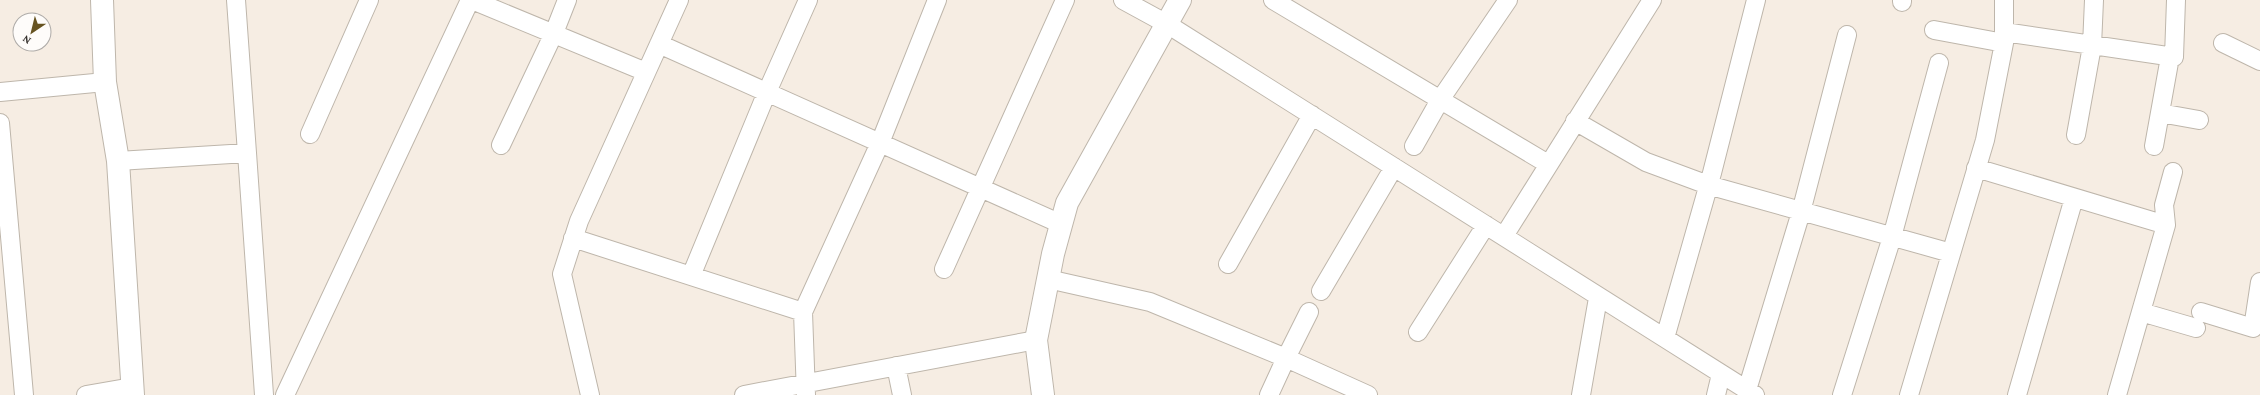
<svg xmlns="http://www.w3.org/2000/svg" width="2260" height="395" font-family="'Crimson Pro',serif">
	<rect width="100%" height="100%" fill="#f6ede3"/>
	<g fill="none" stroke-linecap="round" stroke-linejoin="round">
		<defs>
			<path id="minor" d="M236,0L247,153
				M472,0L646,72
				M1123,0L1167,24C1363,147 1558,272 1755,395
				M1273,0L1548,164
				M1902,0V2
				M1934,30L2004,43
				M2004,32L2174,57L2176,0
				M2223,43L2260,61
				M659,44L1061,224
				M0,92L105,82
				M2160,113L2199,120
				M1575,121L1646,162L1708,185L1951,253
				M0,123L24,395
				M310,134L369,0
				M2076,135L2092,46L2094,0
				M501,145L554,33L567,0
				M1414,146L1440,100L1508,0
				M2154,146L2170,57
				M118,161L247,153L264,395
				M1976,168L2166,225L2117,395
				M2166,225L2164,205L2173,172
				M1504,236L1652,0
				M573,238L803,312L806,395
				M1228,264L1312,115
				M944,269L1065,0
				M691,276L767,92L808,0
				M1048,279L1150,302L1286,358L1269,395
				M1321,291L1394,167
				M803,312L880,143L937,0
				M1309,312L1286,358L1368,395
				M2141,312L2196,328
				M2201,312L2253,328L2260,282
				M1418,332L1486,225
				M1665,338L1712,173L1756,0
				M896,366L902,395
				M1747,390L1801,212L1847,35
				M86,395L132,387
				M285,395L470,0
				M590,395L562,274L579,221L679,0
				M744,395L1036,340
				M1581,395L1598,298
				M1716,395L1721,374
				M1842,395L1892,237L1939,63
				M1909,395L1985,140L2004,43V0
				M2017,395L2074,198"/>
			<path id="tertiary" d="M102,0L105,82L118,161L133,395"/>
			<path id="secondary" d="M1043,395L1036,340L1053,254L1067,203L1180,0"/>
		</defs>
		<use href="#minor" stroke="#beb6ab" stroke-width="20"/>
		<use href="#tertiary" stroke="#beb6ab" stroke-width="24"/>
		<use href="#secondary" stroke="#beb6ab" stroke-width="24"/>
		<use href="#minor" stroke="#fff" stroke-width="18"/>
		<use href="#tertiary" stroke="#fff" stroke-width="22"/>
		<use href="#secondary" stroke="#fff" stroke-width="22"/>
	</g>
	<g transform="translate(32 32) rotate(215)"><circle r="19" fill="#fefcfa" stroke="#aeaba8"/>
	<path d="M0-3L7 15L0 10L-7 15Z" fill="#665321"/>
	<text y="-6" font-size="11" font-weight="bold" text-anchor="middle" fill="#36322e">N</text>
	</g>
</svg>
